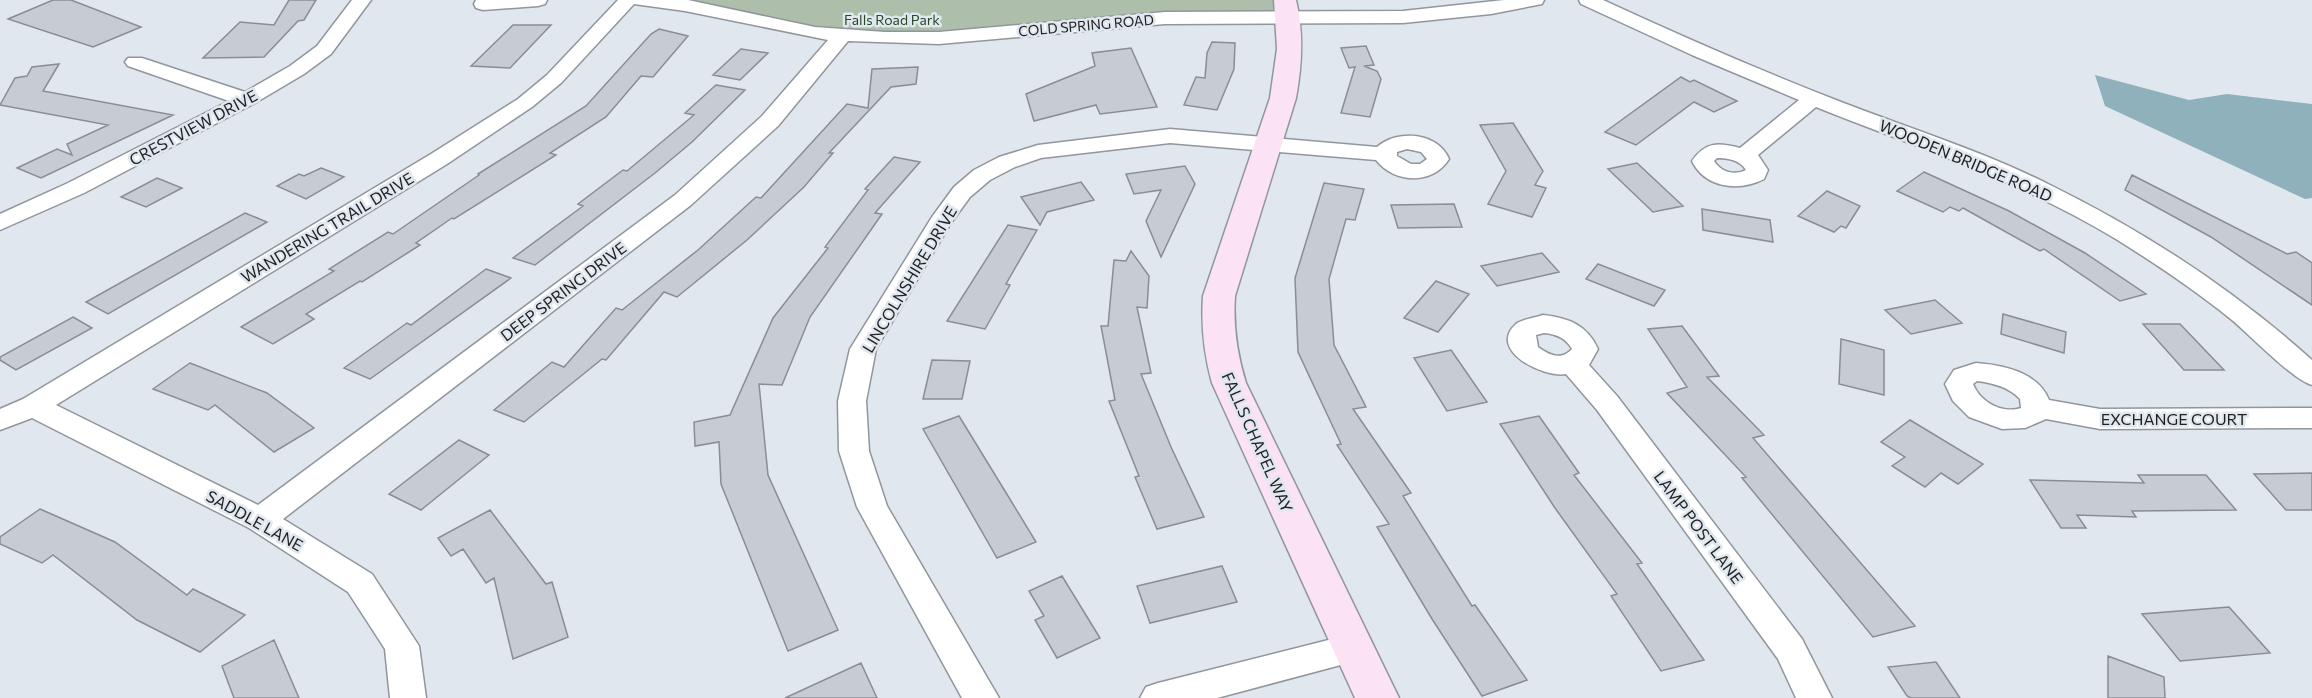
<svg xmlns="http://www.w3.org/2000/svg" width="2312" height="698" font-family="Commissioner,sans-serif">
	<rect width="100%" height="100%" fill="#e1e7ee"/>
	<path fill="#adbfab" d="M640,0H1285L1289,17L885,38Z"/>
	<path fill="#8fb1bc" d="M2095,75L2189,100L2227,94L2312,104V198L2305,199L2105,106Z"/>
	<path fill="#c7ccd4" stroke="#898e95" stroke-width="1.5" d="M53,0H71L141,27L93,47L8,19Z
		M289,0H316L304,20L298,21L264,57L203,58L240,22L274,25Z
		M513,25H551L510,68L471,66Z
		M659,29L688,36L653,77L641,76L606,117L550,153L556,155L454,219L452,218L416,243L420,245L362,282L360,281L306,314L314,319L273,344L241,327L334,271L329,269L388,232L393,234L479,175L478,174L586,106L651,34Z
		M1212,42L1235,43L1234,69L1217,110L1184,105L1196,77L1205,78L1207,53Z
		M1366,46L1374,65L1364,66L1377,71L1381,79L1370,117L1341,113L1355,67L1349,68L1341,48Z
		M1131,48L1157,107L1100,114L1096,105L1034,121L1026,94L1095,66L1092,53Z
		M741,49L768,53L740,80L713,75Z
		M59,64L43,91L173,115L41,178L17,168L57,149L72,155L67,144L108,125L0,105L15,78L27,76L32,67Z
		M918,67L916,84L891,87L829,153H833L804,187L747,240L677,297L664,292L606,360L602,359L524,422L494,410L552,362L564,367L616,308L622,310L698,250L756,197L761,198L847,104L868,108L872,69Z
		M1681,77L1690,82L1694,80L1737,101L1714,112L1694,102L1636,145L1605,132Z
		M716,85L745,90L692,142L655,173L535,265L513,258L583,206L578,204L623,170L627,171L694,115L685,113Z
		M1513,123L1543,171L1535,185L1546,188L1532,217L1488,204L1506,171L1480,125Z
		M894,157L920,162L875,213L882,214L810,317L782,385L759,384L768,475L838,630L788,651L721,484L719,442L695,446L694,422L730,415L773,318L828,248L825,247L868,190L865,189Z
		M1637,163L1683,206L1653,212L1608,169Z
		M1185,166L1195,184L1161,257L1146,221L1161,190L1134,194L1126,174Z
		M321,168L344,177L306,199L277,186L299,174L304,176Z
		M1924,172L2009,211L2085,253L2146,294L2120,301L2044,249L2040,251L1963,208L1959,211L1950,207L1943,212L1897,191Z
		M2132,175L2287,254L2296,252L2312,263V305L2211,237L2125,190Z
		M157,178L182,188L146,207L121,197Z
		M1081,182L1094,200L1047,212L1040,225L1021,197Z
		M1324,183L1364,189L1355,220L1346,219L1329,279L1334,345L1366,407L1353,409L1411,493L1403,496L1472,606L1475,605L1527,680L1482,696L1432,619L1377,527L1389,524L1337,445L1341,444L1298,352L1295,278Z
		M1827,191L1860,206L1846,228L1841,226L1834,232L1798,216Z
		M1454,204L1462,227L1398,228L1391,205Z
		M1702,209L1770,220L1773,242L1703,230Z
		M245,213L267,222L108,314L86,302Z
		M1008,225L1037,230L1006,284L1010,285L985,329L947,321Z
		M1131,251L1149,276L1147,308L1137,307L1151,373L1141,374L1171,447L1204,517L1157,529L1135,477L1139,476L1109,401L1115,400L1101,326H1108L1114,260L1126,261Z
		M1542,253L1559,272L1497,286L1481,266Z
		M1598,264L1665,290L1654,306L1586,279Z
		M486,269L511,278L370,379L344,368L407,323L411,325Z
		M1436,281L1469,294L1438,332L1404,318Z
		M1935,300L1962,323L1911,334L1885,310Z
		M2003,314L2066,332L2064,353L2001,334Z
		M73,317L92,328L16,370L0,360V357Z
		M2143,324H2180L2224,370H2184Z
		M1682,326L1719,376L1707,377L1764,435L1753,438L1915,626L1873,637L1742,478L1746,477L1667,393L1687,387L1648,329Z
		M1841,339L1884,350V395L1839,384Z
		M1451,350L1487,402L1447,411L1414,358Z
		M932,360L970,361L962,399H923Z
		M190,363L267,393L314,428L274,452L215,405L208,410L153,389Z
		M959,416L1008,496L1036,542L997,558L923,429Z
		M1539,416L1579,473L1574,475L1642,563L1637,564L1704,660L1661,671L1611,596L1617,594L1555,508L1500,424Z
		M1910,420L1983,464L1958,484L1941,473L1925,487L1892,466L1905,457L1881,442Z
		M459,440L489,455L421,510L389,494Z
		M2312,473V510H2286L2254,474Z
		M2138,475H2206L2236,510L2132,511L2136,517L2077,515L2086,528H2061L2030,480L2144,483Z
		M40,509L115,542L187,595L193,589L245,615L200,652L137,620L53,555L42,563L0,544V537Z
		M490,510L546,584L552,582L568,637L513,659L494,578L486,583L463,549L451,556L438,538Z
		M1222,566L1237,602L1150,623L1137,586Z
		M1062,576L1100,638L1057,658L1035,620L1044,616L1029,591Z
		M2229,607L2270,653L2180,661L2142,614Z
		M274,640L299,698H234L222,666Z
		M2108,656L2164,677L2165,698H2108Z
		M1936,662L1960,698H1911L1907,696L1888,667Z
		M861,663L877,698H785Z"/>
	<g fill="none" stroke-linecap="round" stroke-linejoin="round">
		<defs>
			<path id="street" d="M352,0H371L331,54L304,74L255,103L84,193L0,230V214L68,183L229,101L128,66L125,62L128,58H142L245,92L290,66L317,46Z
				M476,0H547L545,4L538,6L483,10L476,8L474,4Z
				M618,0H688L815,27L885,32H939L1165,12L1403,11L1504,0H1544L1542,4L1491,14L1403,23L1165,24L939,44L848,41L778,126L691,205L283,519L372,574L419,646L426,698H390L385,649L348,592L249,528L32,418L0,430V409L23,399L431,154L518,99L547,75ZM634,4L685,11L828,40L762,116L675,195L258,505L56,405L447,164L532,107L561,83Z
				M1579,0H1603C1681,36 1761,71 1841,102C1911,129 1982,151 2048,184C2144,231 2233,289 2312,360V385C2293,380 2250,335 2232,320C2195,290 2156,264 2116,239C2020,181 1919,148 1816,107L1758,155L1768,170L1764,179C1739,192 1705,188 1692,161C1705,142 1718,142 1740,148L1799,100L1692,55L1581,4ZM1717,158C1728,158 1740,160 1746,170C1734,176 1721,172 1714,161Z
				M1170,129L1377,147C1397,129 1438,132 1449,159C1433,185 1395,184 1376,160L1170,143L1041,158L1015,167L990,180L970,197L951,223L876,349L866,401L869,451L887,506L999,698H962L857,507L839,451L838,401L850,349L932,217L954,187L974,170L999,157L1038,145ZM1407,149L1421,152L1427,159L1420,164H1411L1397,156V152Z
				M1543,315C1569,318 1587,325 1598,349L1589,365L1617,396L1802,639L1832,698H1796L1778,659L1597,410L1566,374C1543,378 1487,350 1516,324C1522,319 1535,318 1543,315ZM1544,333C1556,334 1566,338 1572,349C1561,361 1549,355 1538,347L1536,335Z
				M1976,363C2003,365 2038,372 2049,400L2100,409L2312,408V428L2100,429L2046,419L2025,428L2002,429L1969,417L1953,401L1945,384L1954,370ZM1977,381C1993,383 2009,387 2020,399L2021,408C2002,414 1980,402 1973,384Z
				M1352,634L1364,638L1369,648L1364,658L1352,662L1217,698H1140L1146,687L1158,683Z"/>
			<path id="secondary" d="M1274,0H1296C1304,33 1302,65 1296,98L1235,296C1233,326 1237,354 1246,383L1399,698H1355L1212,383C1204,354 1201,326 1203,296L1270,98L1277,49Z"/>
		</defs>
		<use href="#street" stroke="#91969d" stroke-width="3"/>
		<use href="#secondary" stroke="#91969d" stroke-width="3"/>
		<use href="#street" fill="#fff" fill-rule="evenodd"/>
		<use href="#secondary" fill="#fce2f5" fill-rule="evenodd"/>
	</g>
	<g text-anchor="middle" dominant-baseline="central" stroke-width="5" stroke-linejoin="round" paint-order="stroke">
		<g font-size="14" fill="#274926" stroke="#e1e7ee">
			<text x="892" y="19">Falls Road Park</text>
		</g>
		<g font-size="14" fill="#1e2022" stroke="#e1e7ee">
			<text transform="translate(1086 25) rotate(-5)">COLD SPRING ROAD</text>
		</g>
		<g font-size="16" fill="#1e2022" stroke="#e1e7ee">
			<text transform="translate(193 127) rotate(-28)">CRESTVIEW DRIVE</text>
			<text transform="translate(1966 160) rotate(23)">WOODEN BRIDGE ROAD</text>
			<text transform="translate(327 227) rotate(-31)">WANDERING TRAIL DRIVE</text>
			<text transform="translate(909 279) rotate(-59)">LINCOLNSHIRE DRIVE</text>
			<text transform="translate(563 291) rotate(-37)">DEEP SPRING DRIVE</text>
			<text x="2174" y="418">EXCHANGE COURT</text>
			<text transform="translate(1258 442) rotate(66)">FALLS CHAPEL WAY</text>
			<text transform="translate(255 520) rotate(29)">SADDLE LANE</text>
			<text transform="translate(1699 527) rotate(53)">LAMP POST LANE</text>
		</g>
	</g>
</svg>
